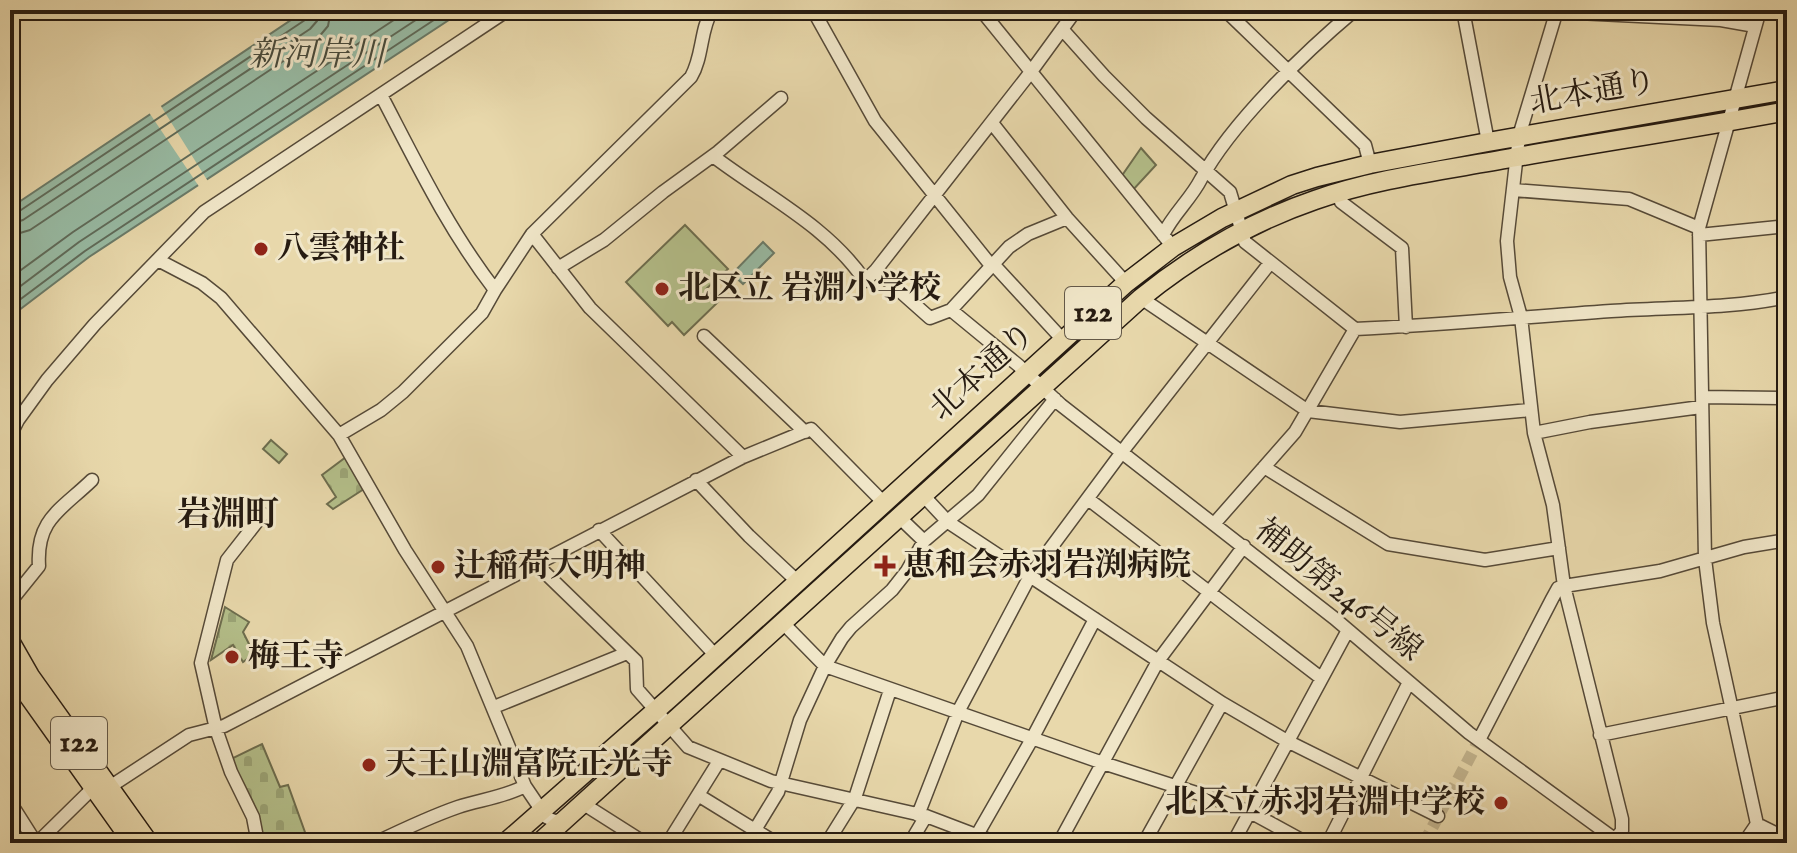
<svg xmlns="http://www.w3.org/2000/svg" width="1797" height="853" font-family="'IM FELL English','Noto Serif JP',serif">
	<defs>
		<pattern id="cemetery-stones" width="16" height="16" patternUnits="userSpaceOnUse" patternTransform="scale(2)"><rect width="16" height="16" fill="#b4bf8a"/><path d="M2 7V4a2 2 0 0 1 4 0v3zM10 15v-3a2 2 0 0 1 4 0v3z" fill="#9ba476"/></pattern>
	</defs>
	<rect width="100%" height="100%" fill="#e8d8ab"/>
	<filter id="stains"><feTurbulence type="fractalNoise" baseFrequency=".0025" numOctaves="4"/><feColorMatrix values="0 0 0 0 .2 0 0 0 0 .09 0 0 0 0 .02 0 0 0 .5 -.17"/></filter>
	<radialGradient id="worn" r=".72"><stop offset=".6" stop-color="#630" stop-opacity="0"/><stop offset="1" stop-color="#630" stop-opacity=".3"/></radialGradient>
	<path fill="url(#cemetery-stones)" stroke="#6d6d4e" stroke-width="2" d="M346,457L364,489L333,509L327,504L336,497L322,475Z
		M225,607L249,622L243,632L254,654L243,662L233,645L211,660Z
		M262,744L280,787L288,785L306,835L293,838L292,843H263L234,767L233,758Z"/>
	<path fill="#b4bf8a" stroke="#6d6d4e" stroke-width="2" d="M1141,148L1156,165L1132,191L1121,177Z
		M685,225L728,269L706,289L718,302L684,335L672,322L668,326L626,282Z
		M271,440L287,454L279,463L263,449Z"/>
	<path fill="#98bba4" stroke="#6a7b69" stroke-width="2" d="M306,10H464L89,257L10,317V208Z
		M763,242L774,253L743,284L732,274Z"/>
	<path fill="#e8d8ab" d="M159,103L209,183L200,188L148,111Z"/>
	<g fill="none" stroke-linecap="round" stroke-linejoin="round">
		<path stroke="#5f6b5a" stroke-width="2" d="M10,214L18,212L305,20L309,10
			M10,224L23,220L310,29L317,21L319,10
			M10,236L30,230L318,38L328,26L331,10
			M10,278L73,232L409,10
			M10,294L79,242L431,10
			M10,307L85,251L449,10"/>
		<path stroke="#c1b28c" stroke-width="12" stroke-dasharray="12 6" stroke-linecap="butt" d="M1424,843L1479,740"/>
		<defs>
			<path id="minor" d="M813,10L875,121L989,263L994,265L1063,340
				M981,10L1173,247
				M1225,10L1365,145L1370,164
				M1463,10L1488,142
				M1557,12L1721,20L1755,26
				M1062,29L1104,76L1146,118L1230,192L1245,242L1355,329C1440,325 1525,317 1611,311C1669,307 1730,309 1787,297
				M381,95C416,162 448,229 495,290
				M992,123L1067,218L1126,283
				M713,156C764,195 828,226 865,281L876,270L1030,73L1076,10
				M1513,190L1629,199L1699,228
				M1339,192L1341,202L1402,248L1406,327
				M532,234L590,308L743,457
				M1163,235C1173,214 1191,199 1201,179C1232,122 1305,52 1355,10
				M1699,235L1787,226
				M158,260L202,283L221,298L339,435L405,550L467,646L525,786L546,817L554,821L564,820
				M558,268L604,240L663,192L718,152L781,98
				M876,270L930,318L951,310L1018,365L1061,405L1334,618L1469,733L1620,843
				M1141,298L1308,411L1400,422L1530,410
				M951,310L1009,247L1028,234L1067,218
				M704,336L805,432
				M1702,397L1787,398
				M1534,433L1590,422L1701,407
				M339,435L381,410L403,392L482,313L495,290L532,234L691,77C703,57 700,30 712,10
				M10,436L18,420L47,380L95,324L204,212L508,10
				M1264,467L1388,544L1485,560L1559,548
				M696,480L749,536L797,581
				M922,494L948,522L1222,703L1287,741L1438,816
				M1088,499L1321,678
				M898,516L924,541
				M1214,524L1295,432L1355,329
				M599,530L716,656
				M535,563L636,661L637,689L688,747L771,781L926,816L997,843
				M10,602L39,566C36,519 61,510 92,480
				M782,622L825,666L1103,763L1218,800L1250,812L1307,843
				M494,707L627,653
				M1600,735L1787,697
				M1479,740L1552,599L1558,588L1564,586L1553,505L1534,433L1521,317L1510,277L1507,241L1519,136L1557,10
				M105,790L189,735L224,726L743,457L811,429L884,503
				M698,795L776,843
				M10,802L36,843
				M582,803L645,843
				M918,815L958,712L1030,576L1128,444L1270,263
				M1757,824L1787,839
				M977,835L1032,739L1095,619
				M1615,839L1622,831V819L1564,586L1660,571L1744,547L1787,540
				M37,843L94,787
				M258,843L253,817L231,772L216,729L201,663L227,560L263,514
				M375,843C402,830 429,817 458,807C479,800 505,797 525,786
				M668,843L719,761
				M747,843L778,792L800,720L825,666L842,638L851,627L892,590L907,571L924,541L978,495L1055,399
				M827,843L855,798L890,690
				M910,843L926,816
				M1059,843L1158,661L1244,546
				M1144,843L1222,703
				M1233,843L1348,630
				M1328,843L1409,682
				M1744,843L1757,824L1713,623L1705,559L1699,228L1760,10"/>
			<path id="highway" d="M10,641L30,676L149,843
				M10,670L133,843
				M505,843L670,698L1126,283L1173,247L1222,218L1292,185L1317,177L1370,164L1488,142L1787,90
				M539,843L1141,298C1194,255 1251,222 1315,200C1377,178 1446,170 1511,158C1603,142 1695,128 1787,111"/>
		</defs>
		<use href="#minor" stroke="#564a38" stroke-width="15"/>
		<use href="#highway" stroke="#261b11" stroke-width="21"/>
		<use href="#minor" stroke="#f0e6c8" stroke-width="12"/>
		<use href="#highway" stroke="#e8d8ab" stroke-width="18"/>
	</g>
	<g fill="#8f2418" stroke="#f0e6c8" stroke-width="3">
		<circle cx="261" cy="249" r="8"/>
		<circle cx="662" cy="289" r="8"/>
		<path d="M881 554h8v8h8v8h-8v8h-8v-8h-8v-8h8z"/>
		<circle cx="438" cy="567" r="8"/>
		<circle cx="232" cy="657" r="8"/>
		<circle cx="369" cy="765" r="8"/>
		<circle cx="1501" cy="803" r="8"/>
	</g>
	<g text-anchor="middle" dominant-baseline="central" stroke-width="6" stroke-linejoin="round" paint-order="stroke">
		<g fill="#f0e6c8" stroke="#635848" stroke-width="2">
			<rect x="1065" y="287" width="56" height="52" rx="6"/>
			<rect x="51" y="717" width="56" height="52" rx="6"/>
		</g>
		<g font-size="30" font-weight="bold" fill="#261b11">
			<text x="1093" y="313">122</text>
			<text x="79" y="743">122</text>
		</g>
		<g font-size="32" fill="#261b11" stroke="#f0e6c8">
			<text transform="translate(1593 93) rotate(-10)">北本通り</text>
			<text transform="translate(983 372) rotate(-42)">北本通り</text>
			<text transform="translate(1338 591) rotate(39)">補助第246号線</text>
		</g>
		<g font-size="32" font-weight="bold" fill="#261b11" stroke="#f0e6c8" text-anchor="start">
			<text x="277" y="249">八雲神社</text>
			<text x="678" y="289">北区立 岩淵小学校</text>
			<text x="903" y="566">恵和会赤羽岩渕病院</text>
			<text x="454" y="567">辻稲荷大明神</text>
			<text x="248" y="657">梅王寺</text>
			<text x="385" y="765">天王山淵富院正光寺</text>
			<text x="1485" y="803" text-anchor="end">北区立赤羽岩淵中学校</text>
		</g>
		<g font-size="34" font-style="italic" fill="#484b3d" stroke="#f0e6c8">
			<text x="317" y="55">新河岸川</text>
		</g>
		<g font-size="34" font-weight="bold" fill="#261b11" stroke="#f0e6c8">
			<text x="228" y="515">岩淵町</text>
		</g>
	</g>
	<rect width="1797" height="853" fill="none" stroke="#e8d8ab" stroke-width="40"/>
	<rect x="12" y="12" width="1773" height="829" fill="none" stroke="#261b11" stroke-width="4"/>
	<rect x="20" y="20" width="1757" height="813" fill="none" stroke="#261b11" stroke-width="2"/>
	<rect width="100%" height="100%" filter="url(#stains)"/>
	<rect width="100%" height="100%" fill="url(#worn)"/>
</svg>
